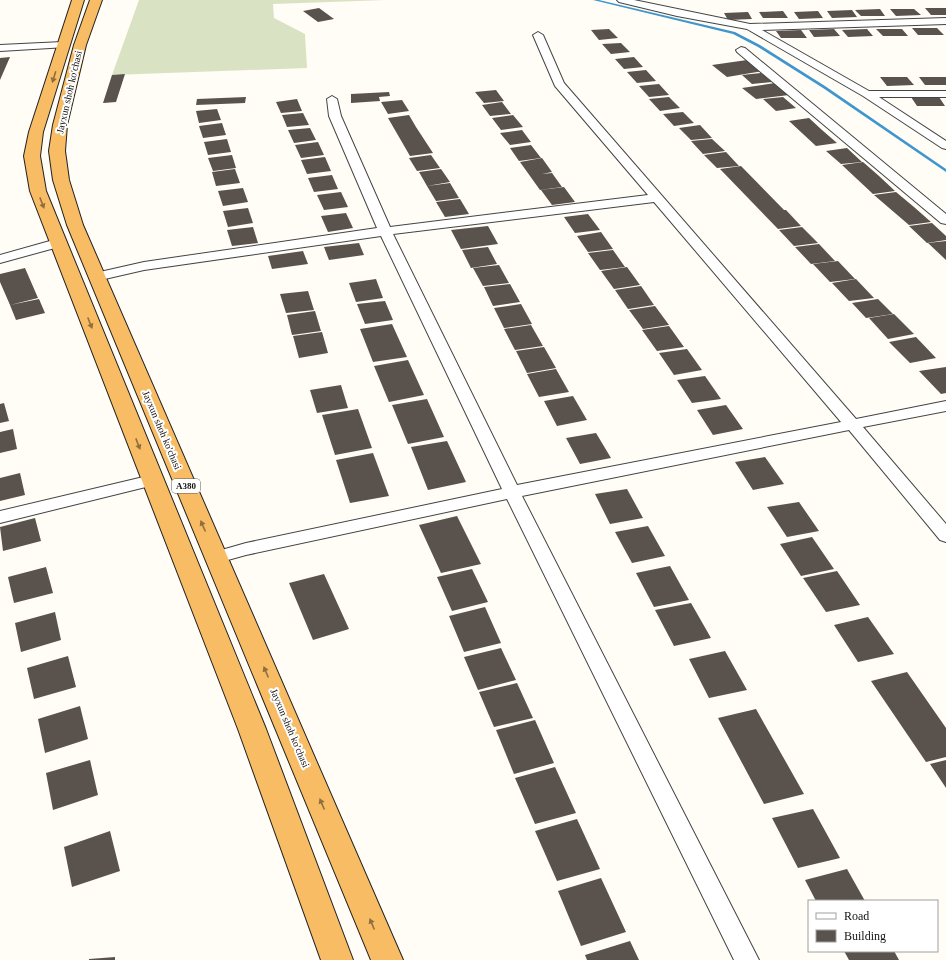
<svg xmlns="http://www.w3.org/2000/svg" width="946" height="960" font-family="Georgia,serif">
	<rect width="100%" height="100%" fill="#fffdf5"/>
	<path fill="#d9e3c4" d="M139,0H386L273,4L274,18L305,34L307,68L112,75Z"/>
	<g fill="none" stroke-linecap="round" stroke-linejoin="round">
		<path fill="#3f96cf" fill-rule="evenodd" d="M593,0H599L735,32L760,45L825,86L946,169V172L823,88L758,47L733,34Z"/>
	</g>
	<path fill="#5a524d" d="M319,8L334,19L318,22L303,11Z
		M925,8H946V15H931Z
		M880,9L885,16H861L855,10Z
		M890,9H914L921,15L896,16Z
		M852,10L857,17L832,18L827,11Z
		M783,11L788,18H763L759,12Z
		M818,11L823,18L799,19L794,12Z
		M748,12L752,19L728,20L724,13Z
		M912,28H937L944,35H918Z
		M609,29L618,38L599,40L591,30Z
		M834,29L840,36L814,37L809,30Z
		M867,29L873,36L848,37L842,30Z
		M876,29H902L908,36H883Z
		M801,30L807,38H781L776,31Z
		M621,43L630,52L611,54L602,44Z
		M10,57L0,80V58Z
		M634,57L643,67L624,69L615,59Z
		M747,60L763,71L727,77L712,65Z
		M646,70L656,81L637,83L627,72Z
		M761,73L772,82L752,84L742,75Z
		M125,74L116,102L103,103L112,75Z
		M880,77H907L914,85L887,86Z
		M919,77H946V85H925Z
		M775,83L789,95L756,99L742,88Z
		M659,84L669,95L649,97L639,86Z
		M496,90L504,101L484,103L475,92Z
		M389,92L390,96L379,97L380,101L351,103V94Z
		M246,97L245,103L196,105L197,99Z
		M669,97L680,108L660,111L649,99Z
		M783,97L796,108L776,111L763,99Z
		M911,97H939L945,106H917Z
		M297,99L302,111L281,113L276,102Z
		M402,100L409,111L388,114L381,102Z
		M502,102L511,114L490,116L482,105Z
		M217,109L221,120L199,123L196,111Z
		M683,112L694,123L674,126L663,114Z
		M303,113L309,125L287,127L282,115Z
		M409,115L416,127L433,153L410,156L388,118Z
		M513,115L523,127L501,130L492,118Z
		M809,118L822,130L837,143L816,146L789,121Z
		M222,123L226,135L203,138L199,126Z
		M700,125L712,138L691,140L679,128Z
		M310,128L316,140L294,143L288,130Z
		M522,130L531,142L510,145L500,133Z
		M227,139L231,152L208,155L204,142Z
		M712,139L725,151L703,154L691,141Z
		M318,142L324,155L301,158L295,145Z
		M531,145L541,158L519,161L510,148Z
		M847,148L862,162L841,164L826,151Z
		M726,152L739,166L717,168L704,155Z
		M232,155L236,168L213,171L208,158Z
		M431,155L440,168L417,171L409,158Z
		M325,157L331,171L307,174L301,160Z
		M542,158L552,172L542,174L552,173L562,187L540,190L520,162Z
		M863,162L879,176L895,191L873,194L842,165Z
		M741,166L784,210H786L801,226L778,229L720,169Z
		M235,169L240,183L216,186L212,172Z
		M441,169L450,182L427,186L419,172Z
		M332,175L338,189L314,192L308,178Z
		M450,183L459,198L436,201L427,186Z
		M564,187L575,202L552,205L541,190Z
		M243,188L248,202L223,206L218,191Z
		M341,192L348,207L324,210L317,195Z
		M896,192L914,207L931,222L909,225L874,195Z
		M460,199L469,214L445,217L436,202Z
		M248,208L253,223L228,227L223,211Z
		M346,213L353,228L328,232L321,216Z
		M588,214L600,230L575,233L564,217Z
		M932,223L946,236V240L927,243L909,226Z
		M488,226L498,244L461,249L451,230Z
		M253,227L258,243L232,246L227,230Z
		M802,227L818,243L794,246L779,230Z
		M601,232L613,249L588,252L577,236Z
		M946,241V260L928,243Z
		M359,243L364,255L329,260L324,247Z
		M819,244L835,261L811,264L795,247Z
		M488,247L497,264L471,268L462,250Z
		M613,250L625,267L600,270L588,253Z
		M303,251L308,264L272,269L268,256Z
		M838,261L855,279L830,282L813,264Z
		M499,265L509,283L483,286L473,268Z
		M627,267L640,285L614,289L601,271Z
		M25,268L38,298L10,305L0,282V274Z
		M376,279L383,298L356,302L349,283Z
		M856,279L874,298L849,301L832,283Z
		M510,284L520,302L493,306L484,287Z
		M641,286L654,305L628,309L615,290Z
		M308,291L314,310L286,313L280,294Z
		M39,299L45,313L16,320L10,305Z
		M878,299L893,314L866,318L852,303Z
		M385,301L393,320L365,324L357,304Z
		M521,304L532,324L504,328L494,308Z
		M655,306L669,325L643,329L629,310Z
		M315,311L321,331L292,335L287,315Z
		M894,314L914,334L888,339L869,318Z
		M392,324L407,357L373,362L360,329Z
		M531,325L543,346L515,350L504,329Z
		M669,326L684,347L657,351L642,330Z
		M322,332L328,353L299,358L293,336Z
		M916,337L936,358L910,363L889,342Z
		M544,347L556,368L527,373L516,351Z
		M687,349L702,370L674,375L659,353Z
		M408,360L424,395L389,402L374,366Z
		M946,367V393L941,394L919,371Z
		M556,369L569,392L539,397L527,374Z
		M705,376L721,399L692,403L677,380Z
		M341,385L348,408L317,413L310,390Z
		M573,396L587,420L557,426L544,401Z
		M427,399L444,437L408,444L392,405Z
		M4,403L9,421L0,423V404Z
		M726,405L743,429L713,435L697,410Z
		M358,409L372,448L335,455L322,415Z
		M13,429L17,449L0,453V432Z
		M596,433L611,458L580,464L566,438Z
		M447,441L466,482L428,490L411,447Z
		M373,453L389,496L350,503L336,460Z
		M765,457L784,484L753,490L735,462Z
		M20,473L25,495L0,501V478Z
		M627,489L643,518L610,524L595,494Z
		M799,502L819,531L787,537L767,507Z
		M457,516L481,564L441,573L419,525Z
		M35,518L41,541L3,551L0,527Z
		M648,526L665,556L632,563L615,532Z
		M812,537L834,569L801,576L780,544Z
		M670,566L689,600L654,607L636,573Z
		M46,567L53,593L14,603L8,577Z
		M472,569L488,602L452,611L437,577Z
		M837,571L860,605L826,612L803,578Z
		M324,574L349,629L313,640L289,583Z
		M691,603L711,638L674,646L655,610Z
		M485,607L501,643L464,652L449,616Z
		M55,612L61,640L21,652L15,623Z
		M868,617L894,654L858,662L834,625Z
		M501,648L516,680L478,690L464,657Z
		M725,651L747,690L709,698L689,659Z
		M68,656L76,687L34,699L27,668Z
		M907,672L946,728V757L926,762L871,681Z
		M517,683L533,718L494,727L479,692Z
		M80,706L88,739L45,753L38,719Z
		M756,709L804,794L764,804L718,718Z
		M535,720L554,763L514,774L496,730Z
		M90,760L98,795L53,810L46,773Z
		M946,760V788L930,764Z
		M555,767L576,813L535,824L515,778Z
		M813,809L840,858L798,868L772,818Z
		M577,819L600,869L557,881L535,831Z
		M110,831L120,871L72,887L64,847Z
		M847,869L865,901H816L805,880Z
		M601,878L626,932L581,946L558,891Z
		M630,941L639,960H587L585,955Z
		M844,951H894L899,960H849Z
		M115,957V960H89V959Z"/>
	<g fill="none" stroke-linecap="round" stroke-linejoin="round">
		<defs>
			<path id="minor" d="M617,0H634L750,24L946,18V24L762,30L869,91H946V97H879L946,141V149L942,148L863,96L747,29L677,16L619,2Z
				M538,32L543,35L564,83L856,419L946,401V411L863,427L946,524V542L940,540L849,430L522,496L759,960H734L507,499L246,555L217,563L211,561L208,557L211,553L246,543L502,489L381,236L144,270L96,281L91,280L89,277L91,274L144,262L377,228L329,116L327,99L332,96L337,99L341,116L390,227L648,195L555,86L533,35ZM654,202L841,422L517,485L393,234Z
				M63,42L68,45L67,47L0,51V45Z
				M741,47L745,48L946,214V224L941,223L737,52L736,50Z
				M57,239L62,240L64,243L62,246L0,263V255Z
				M152,475L158,476L160,480L158,484L0,523V511Z"/>
			<path id="trunk" d="M72,0H84L43,132L40,156L46,191L266,729L353,960H321L238,729L30,191L24,156L29,132Z
				M90,0H102L86,45L67,125L65,151L69,180L83,225L403,960H371L67,225L53,180L49,151L53,125L74,45Z"/>
		</defs>
		<use href="#minor" stroke="#444" stroke-width="2"/>
		<use href="#trunk" stroke="#222" stroke-width="2"/>
		<use href="#minor" fill="#fff" fill-rule="evenodd"/>
		<use href="#trunk" fill="#f7bc64" fill-rule="evenodd"/>
	</g>
	<defs><path id="oneway-solid" d="M-6-.8H1V-3.2L6.5 0L1 3.2V.8H-6Z"/></defs>
	<g fill="#906f3f">
		<use href="#oneway-solid" transform="translate(54 77) rotate(107)"/>
		<use href="#oneway-solid" transform="translate(42 203) rotate(69)"/>
		<use href="#oneway-solid" transform="translate(90 323) rotate(68)"/>
		<use href="#oneway-solid" transform="translate(138 444) rotate(69)"/>
		<use href="#oneway-solid" transform="translate(203 526) rotate(-114)"/>
		<use href="#oneway-solid" transform="translate(266 672) rotate(-113)"/>
		<use href="#oneway-solid" transform="translate(322 804) rotate(-113)"/>
		<use href="#oneway-solid" transform="translate(372 924) rotate(-113)"/>
	</g>
	<g text-anchor="middle" dominant-baseline="central" stroke-width="4" stroke-linejoin="round" paint-order="stroke">
		<rect fill="#fff" stroke="#585858" stroke-width="1" x="172" y="479" width="28" height="14" rx="3"/>
		<g font-size="9" font-weight="bold" fill="#111">
			<text x="186" y="486">A380</text>
		</g>
		<g font-size="10" fill="#111" stroke="#fff">
			<text transform="translate(69 92) rotate(-77)">Jayxun shoh ko'chasi</text>
			<text transform="translate(162 430) rotate(67)">Jayxun shoh ko'chasi</text>
			<text transform="translate(290 728) rotate(67)">Jayxun shoh ko'chasi</text>
		</g>
	</g>
	<rect x="808" y="900" width="130" height="52" fill="#ffffff" stroke="#a0a0a0"/>
	<rect x="816" y="913" width="20" height="6" fill="#ffffff" stroke="#a0a0a0"/>
	<text x="844" y="920" font-size="12" fill="#111111">Road</text>
	<rect x="816" y="930" width="20" height="12" fill="#5a524d" stroke="#a0a0a0"/>
	<text x="844" y="940" font-size="12" fill="#111111">Building</text>
</svg>
